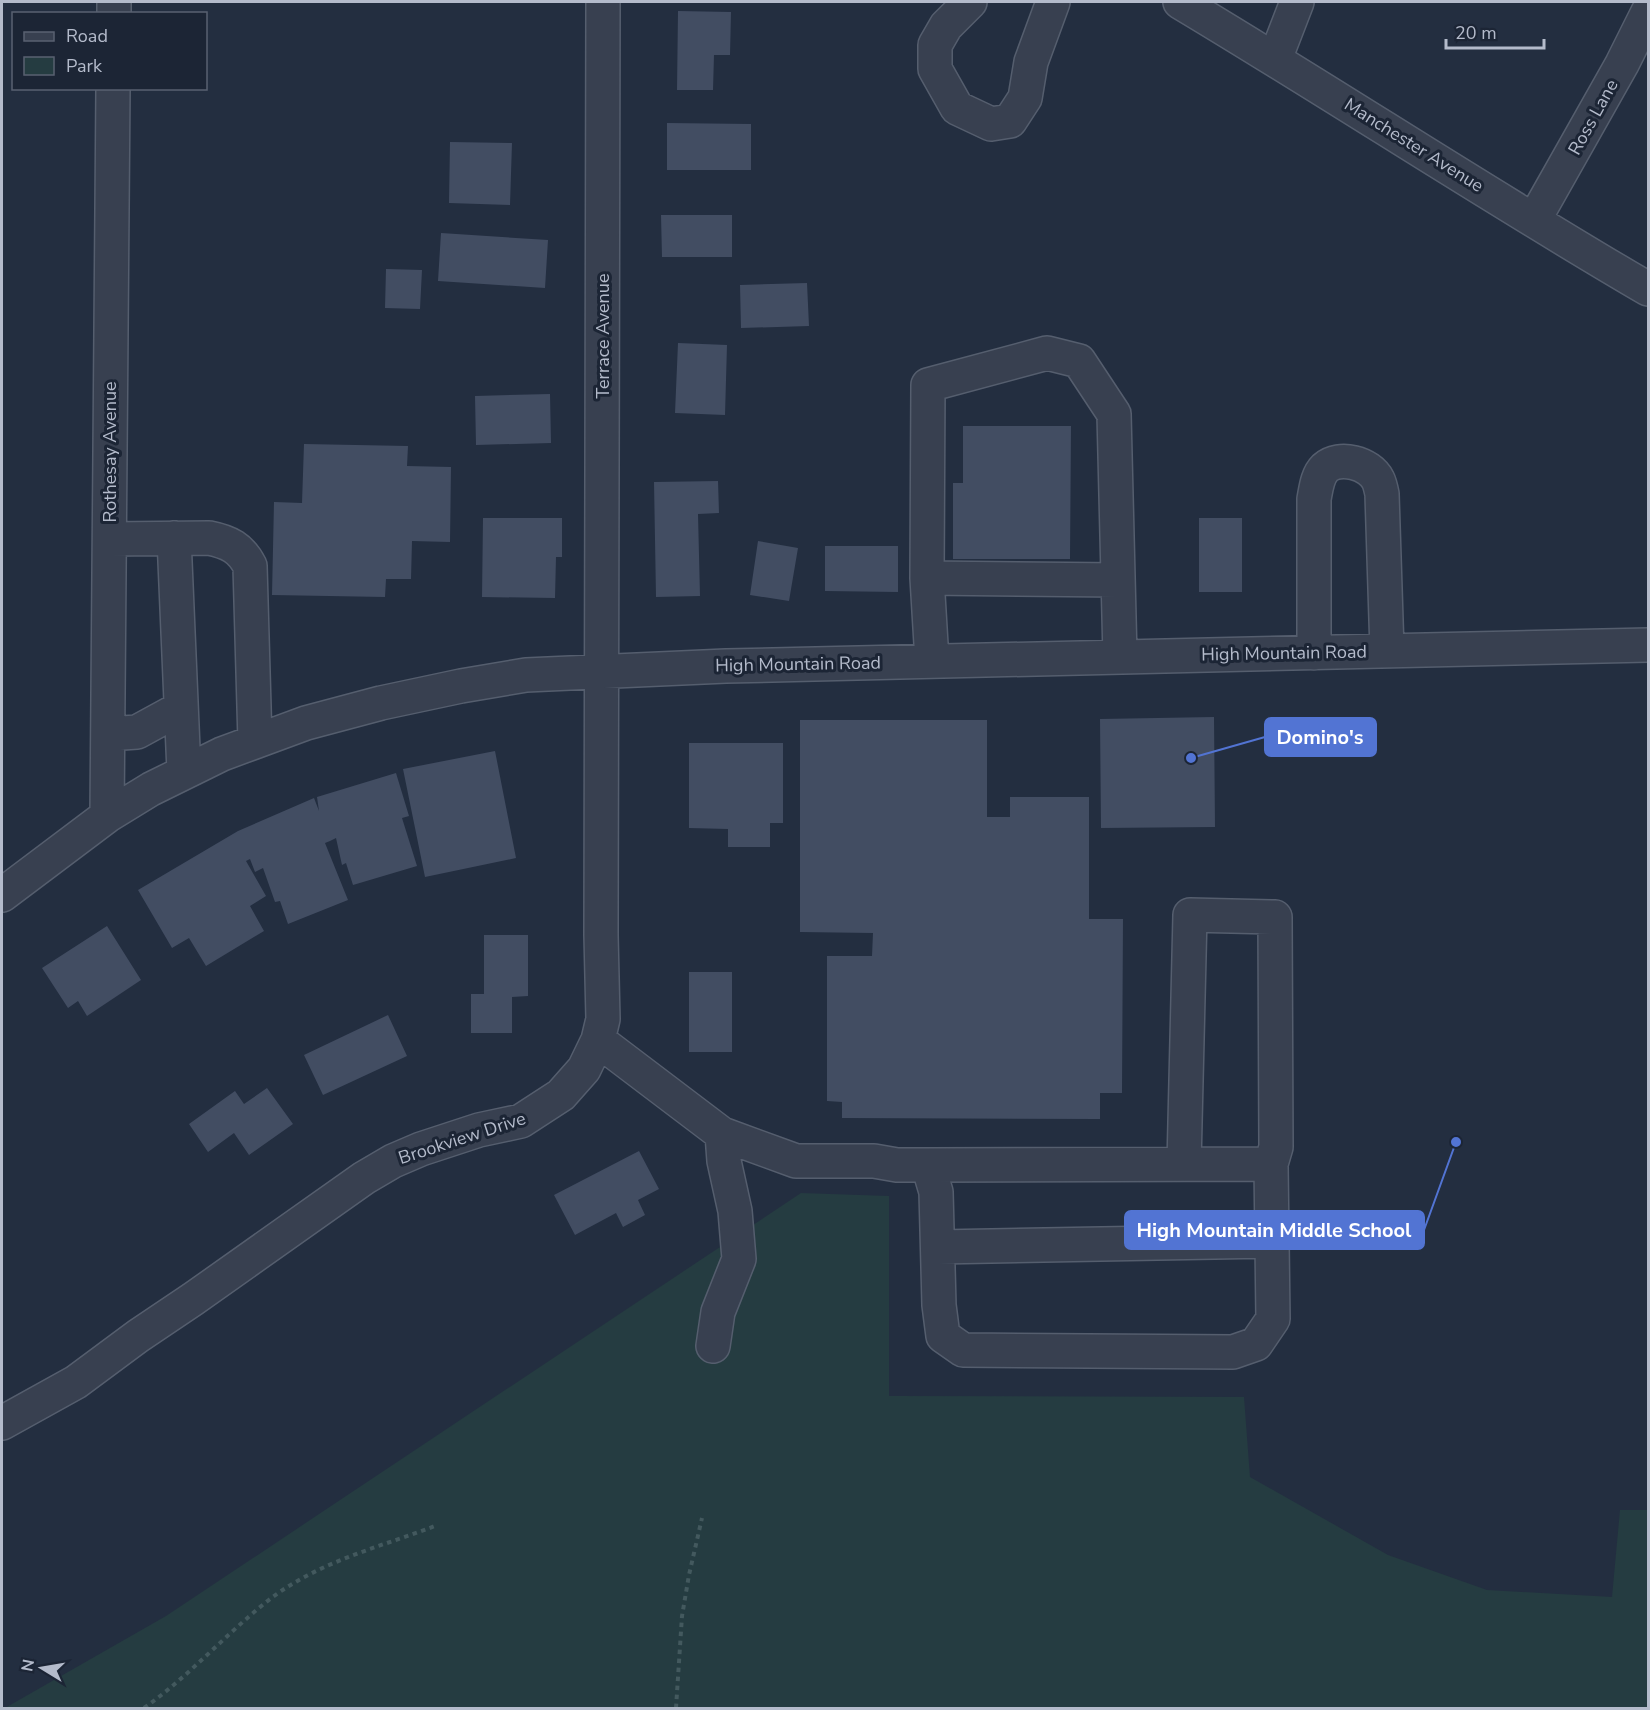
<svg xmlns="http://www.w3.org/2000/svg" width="1650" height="1710" font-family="'Nunito Sans',sans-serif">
	<rect width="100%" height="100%" fill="#232e40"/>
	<path fill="#253c41" d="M801,1193L889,1196V1396L1244,1397L1250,1477L1388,1555L1487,1590L1612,1597L1620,1510H1648V1708H5L166,1616Z"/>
	<path fill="#424d62" d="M678,11L731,12L730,55H714L713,90H677Z
		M667,123L751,124V170H667Z
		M450,142L512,143L510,205L449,203Z
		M661,215H732V257H662Z
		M441,233L548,240L545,288L438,281Z
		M386,269L422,270L420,309L385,308Z
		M807,283L809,326L741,328L740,285Z
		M678,343L727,345L725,415L675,413Z
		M550,394L551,443L476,445L475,396Z
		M963,426H1071L1070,559H953V483H963Z
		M304,444L408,446L407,466L451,467L450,542L412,541L411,579H386L385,597L272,595L274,502L302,503Z
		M718,481L719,513L698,514L700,596L656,597L654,482Z
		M483,518H562V557H556L555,598L482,597Z
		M1199,518H1242V592H1199Z
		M758,541L798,548L789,601L750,595Z
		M825,546H898V592L825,591Z
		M1214,717L1215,827L1101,828L1100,719Z
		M800,720H987V817H1010V797H1089V919H1123L1122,1093H1100V1119L842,1118V1102L827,1101V956H872L873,933L800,932Z
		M689,743H783V823H770V847H728V829L689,828Z
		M495,751L516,858L425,877L403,769Z
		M396,773L409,816L402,818L417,866L353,885L346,863L342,865L336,838L330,841L325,843L348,900L288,924L280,901L275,902L263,868L255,872L250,859L246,861L266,896L250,906L264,931L206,966L189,938L172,948L138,890L238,831L314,798L319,811L317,797Z
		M107,926L141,980L87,1016L78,1001L68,1008L42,968Z
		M484,935H528V996L512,997V1033H471V994H484Z
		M689,972H732V1052H689Z
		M388,1015L407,1056L323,1095L304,1055Z
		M267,1088L293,1124L249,1155L234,1133L208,1152L189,1124L235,1091L244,1104Z
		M639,1151L659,1189L638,1200L645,1215L623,1227L616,1213L575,1235L554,1195Z"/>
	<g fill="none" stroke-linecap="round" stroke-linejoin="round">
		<defs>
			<path id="minor" d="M970,2L946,26L935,45V69L957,108L991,124L1010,121L1025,98L1031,62L1053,2
				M1180,2C1337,96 1490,197 1648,289
				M114,14V2
				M1275,59L1297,2
				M1534,220L1622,64L1648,12
				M174,538L184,772
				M110,539L209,538C229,542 241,548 250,566L255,742
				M927,578L1118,580
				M1314,653V499C1316,489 1317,476 1325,468C1339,455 1370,463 1378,480C1380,484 1381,489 1382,494L1387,651
				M932,661L927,578L928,385L1047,353L1079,361L1114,414L1120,657
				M108,734L137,732L181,708
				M107,816L113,88
				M2,895L107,816L151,789L222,754L306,723L381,703L461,686L526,675L726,666L1648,645
				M598,1040L722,1134L796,1161H874L897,1165H928L1271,1164L1273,1319L1256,1344L1233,1352L963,1350L943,1336L939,1305L936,1192L928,1165
				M1184,1164L1190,915L1275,917L1276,1147L1271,1164
				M938,1247L1273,1241
				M713,1346L718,1312L739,1259L735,1211L724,1161L722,1134
				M2,1423L76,1382L138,1336L193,1299L364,1178L393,1161L421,1149L479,1130L521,1121L561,1095L584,1069L598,1040L603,1019L601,935L603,2"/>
		</defs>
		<use href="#minor" stroke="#555e6e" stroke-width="36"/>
		<path stroke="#43595e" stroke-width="4" stroke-dasharray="4.5 4.5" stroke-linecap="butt" d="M144,1708C188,1677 223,1637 265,1603C314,1563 377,1548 435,1526
			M676,1708L682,1616L689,1575L702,1518"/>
		<use href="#minor" stroke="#384050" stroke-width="33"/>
	</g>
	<g text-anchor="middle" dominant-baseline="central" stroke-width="6" stroke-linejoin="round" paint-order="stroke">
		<g font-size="18" fill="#b4bbcb" stroke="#1c2535">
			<text transform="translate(1593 117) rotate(-61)">Ross Lane</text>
			<text transform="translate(1414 145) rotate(32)">Manchester Avenue</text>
			<text transform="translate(603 336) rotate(-90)">Terrace Avenue</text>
			<text transform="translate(110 452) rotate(-90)">Rothesay Avenue</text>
			<text transform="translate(1284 653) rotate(-1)">High Mountain Road</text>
			<text transform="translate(798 664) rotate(-1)">High Mountain Road</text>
			<text transform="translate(462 1138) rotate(-18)">Brookview Drive</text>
		</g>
	</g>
	<path fill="none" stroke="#5274d3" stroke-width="2" d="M1191 758L1265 737M1456 1142L1424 1230"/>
	<g fill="#5274d3" stroke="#1c2535" stroke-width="2">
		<circle cx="1191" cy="758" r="6"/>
		<circle cx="1456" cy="1142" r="6"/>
	</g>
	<g fill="#5274d3" stroke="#5274d3" stroke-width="2">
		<rect x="1265" y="718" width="111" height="38" rx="6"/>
		<rect x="1125" y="1211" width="299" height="38" rx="6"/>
	</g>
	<g font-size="20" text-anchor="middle" font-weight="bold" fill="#fff">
		<text x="1320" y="744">Domino's</text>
		<text x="1274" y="1237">High Mountain Middle School</text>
	</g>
	<rect width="1650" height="1710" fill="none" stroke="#b4bbcb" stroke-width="6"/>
	<rect x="12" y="12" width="195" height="78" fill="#1c2535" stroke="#596171" stroke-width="1.5"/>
	<rect x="24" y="32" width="30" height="9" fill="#384050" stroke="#596171" stroke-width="1.5"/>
	<text x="66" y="42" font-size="18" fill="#b4bbcb">Road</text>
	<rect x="24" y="57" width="30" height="18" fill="#253c41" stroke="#596171" stroke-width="1.5"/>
	<text x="66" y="72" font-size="18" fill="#b4bbcb">Park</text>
	<g transform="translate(42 1668) rotate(281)" stroke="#1c2535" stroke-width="4.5" paint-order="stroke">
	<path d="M0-4.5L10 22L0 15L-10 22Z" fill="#b4bbcb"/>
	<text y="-9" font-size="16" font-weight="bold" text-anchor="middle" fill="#b4bbcb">N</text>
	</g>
	<path d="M1446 39v9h98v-9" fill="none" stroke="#b4bbcb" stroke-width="3"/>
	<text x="1455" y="39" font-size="18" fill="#b4bbcb" stroke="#1c2535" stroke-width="4.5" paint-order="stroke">20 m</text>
</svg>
